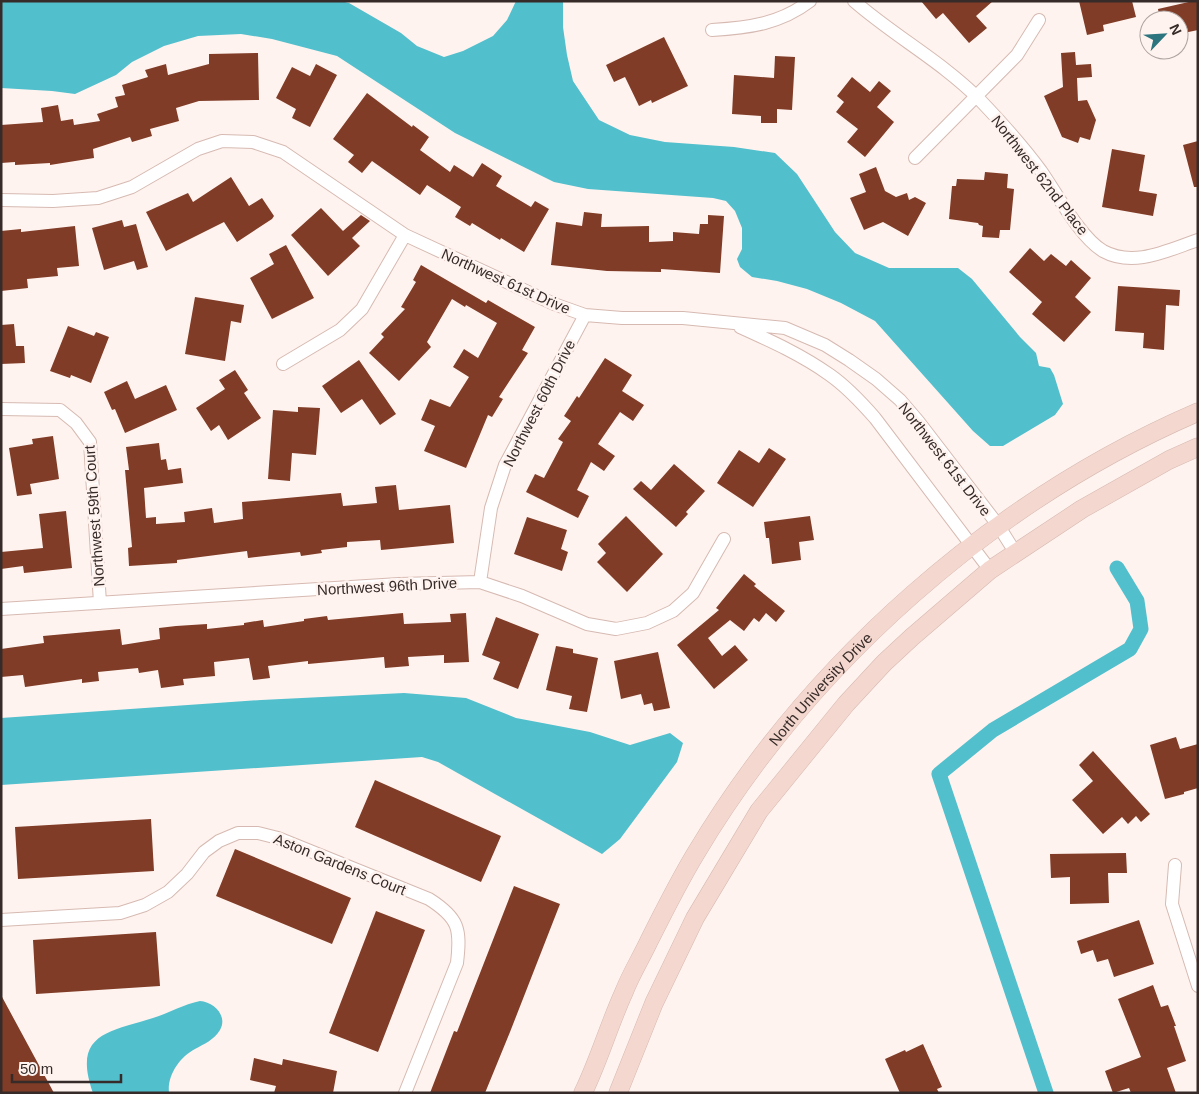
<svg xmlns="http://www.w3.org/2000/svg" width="1199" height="1094" font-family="Helvetica,sans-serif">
	<rect width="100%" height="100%" fill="#fff3ef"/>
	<path fill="#52bfcd" d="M1,1H341L349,3L401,33L417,46L444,57L463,51L493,36L507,20L516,1H563V27L567,55L573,81L599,120L630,135L665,142L734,147L775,153L797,174L835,232L855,253L889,268H958L972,279L1020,337L1036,353L1039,366L1050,368L1054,375L1063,404L1055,415L1003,446H990L973,431L875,321L841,303L807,289L777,281L752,277L740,267L737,259L742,249V228L735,211L726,201L713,198L588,189L554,182L455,133L337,56L272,39L241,34L198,36L164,46L132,62L116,75L75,94L52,91L1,88Z
		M404,693L466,698L516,718L590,732L630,745L670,733L683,743L677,762L620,839L602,854L438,762L422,757L1,785V718L261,700Z
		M200,1001C214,1002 228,1016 220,1030C214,1040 204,1044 195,1049C180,1057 167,1075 169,1093H93C72,1034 108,1032 153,1018C169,1013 184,1004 200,1001Z"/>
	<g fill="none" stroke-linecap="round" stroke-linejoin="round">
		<path stroke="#52bfcd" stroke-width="15" d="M1046,1093L939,774L993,730L1130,649L1141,629L1137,601L1117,568"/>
	</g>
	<path fill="#803c26" d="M921,1H993L976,16L987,28L969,43L943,13L936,19Z
		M1079,1H1132L1136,17L1103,25L1104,31L1087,35Z
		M1193,1H1198V30L1179,34V20H1160L1158,9Z
		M664,37L688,86L652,103L651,100L639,106L625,77L614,82L606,65Z
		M1075,52L1076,65L1091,64L1092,77L1077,78L1078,101L1087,100L1096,120L1090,140L1080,137L1078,143L1062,137L1044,96L1063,87L1061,53Z
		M258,53L259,100L199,101L176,108L179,121L150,129L152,136L132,142L130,137L93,149L94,158L50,165V163L15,165V162L1,163V125L43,122L41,108L58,105L61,121L73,119L74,125L100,121L97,114L118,107L115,97L125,95L122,85L148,77L145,70L166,64L168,75L209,64V54Z
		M775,56L795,57L792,110L777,109V123H761V116L732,114L734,75L774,78Z
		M316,64L337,75L310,127L292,118L296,109L276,98L292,67L310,76Z
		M852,77L870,92L879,81L891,91L877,107L894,122L865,157L847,142L858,129L836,112L844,102L837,96Z
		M367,93L412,127L413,125L429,137L420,150L450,172L454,165L473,177L482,163L502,176L496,186L531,207L535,201L549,209L524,252L501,238L500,240L472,223L470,226L455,217L461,207L427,185L420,195L372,161L362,173L348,162L354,155L333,139Z
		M1198,141V187H1194L1183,145Z
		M1112,149L1145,155L1139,191L1157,194L1153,216L1102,207Z
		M876,167L885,191L896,197L907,193L909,200L915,197L926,203L908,236L883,222L864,230L850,198L866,192L859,174Z
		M985,172L1008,174L1007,188L1014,189L1010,230H1000L999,238L982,237L983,226L979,225L978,223L949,219L952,186H956L957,179L984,180Z
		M231,177L249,206L262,198L274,216L272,219L237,242L224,222L166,251L146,212L188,193L193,202Z
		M321,208L343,231L361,215L370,221L352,238L360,246L328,276L291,235Z
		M584,212L602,214L601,227L649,226V242L673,241V232L699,234L700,224H708V215L724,216L720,273L661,269V272L607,271L551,265L556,222L582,226Z
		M122,220L124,227L136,224L148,267L137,270L134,261L104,270L92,228Z
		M75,226L79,266L57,268L58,276L27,279L28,288L1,291V231L21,229V232Z
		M286,245L314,298L272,319L250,278L274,264L269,254Z
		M1030,248L1044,261L1051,254L1066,266L1071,260L1091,278L1075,297L1091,312L1064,342L1032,314L1042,302L1009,272Z
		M421,265L486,303L488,300L535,327L522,350L528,353L499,397L503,399L492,417L488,415L466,468L424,451L435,426L421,420L430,399L450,407L469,377L453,367L464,349L478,358L497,323L466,305L465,307L452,299L427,342L431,347L399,381L369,353L384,337L381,334L405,309L401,307L416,282L413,280Z
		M1118,286L1180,290L1179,306L1166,305L1164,350L1143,348L1144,333L1115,331Z
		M195,297L244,305L241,323L231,321L225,361L185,354Z
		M14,324L16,346H24L25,363L1,364V325Z
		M68,326L94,336L96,332L109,337L91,383L71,375L70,378L50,371Z
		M605,358L632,375L622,391L644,405L633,421L620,412L598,444L615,456L604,471L591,462L577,490L589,496L578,518L526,492L535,474L544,478L563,442L558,439L571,421L564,416L577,396L579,398Z
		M359,360L396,414L380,425L362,399L341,413L322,386Z
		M235,370L248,390L244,393L261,418L228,440L219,425L211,431L196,408L225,389L219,380Z
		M127,381L135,399L166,385L177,410L125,433L115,409L112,410L104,392Z
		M298,407L320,408L316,455L292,453L290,481L268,479L273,410L298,412Z
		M53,436L59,479L30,484L32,494L17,496L9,448L33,444L32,439Z
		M159,443L161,460L166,459L168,470L181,468L183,483L144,488L146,518L156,517V524L185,522L184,512L212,508L214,523L243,519L242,502L341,493L343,506L377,503L375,487L396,485L399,510L450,505L454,543L381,550L380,540L347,542V547L321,550L322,553L301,556L300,552L248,558L247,551L177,560V563L129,566L128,548L132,547L125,470H129L126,447Z
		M769,448L786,459L753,507L717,483L739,450L759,463Z
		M674,464L705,491L686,512L688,514L676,527L633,489L641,481L651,490Z
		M66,511L72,568L24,573L23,566L1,569V552L43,548L39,514Z
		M626,516L663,554L627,592L597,562L606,553L598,544Z
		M810,516L814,540L799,542L801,560L772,564L769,538H766L764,522Z
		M527,517L567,530L561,549L568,552L562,571L514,554Z
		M744,574L756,584L754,586L785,611L776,622L766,613L759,622L754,618L744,631L730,620L708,638L722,656L735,645L748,660L714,689L677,645L719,610L716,608Z
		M403,613L404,624L451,622L450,614L466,613L469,662L444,663V655L408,657L409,666L385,668L384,657L308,664V661L268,666L270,678L253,680L249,658L214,662L215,676L183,679L184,685L161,688L158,670L139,673L138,668L98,672L99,681L82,683V679L25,687L23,675L1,677V649L44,643L43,636L120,629L122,645L160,639L159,628L176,626L207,624V629L244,625V623L263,620L264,627L304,621V619L327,616L328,620Z
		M496,617L539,634L518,689L493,679L500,662L482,655Z
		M556,646L573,649V653L598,658L587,712L569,709L572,696L546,690Z
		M658,652L670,708L654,711L652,703L644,705L641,694L621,699L614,661Z
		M1176,737L1180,749L1198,744V788L1184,792V794L1165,799L1150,745Z
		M1093,751L1150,814L1141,822L1136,816L1128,824L1122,817L1103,834L1072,800L1093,781L1079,765Z
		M375,780L501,836L481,882L355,827Z
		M151,819L154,871L18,879L15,827Z
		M235,849L351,898L332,944L216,896Z
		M1126,853L1127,873H1108L1109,903L1070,904V877L1051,878L1050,854Z
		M514,886L560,904L510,1032L485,1093H430L454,1031L457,1032Z
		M376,911L425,930L378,1052L329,1033Z
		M1139,920L1154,964L1114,977L1108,959L1097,962L1093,950L1081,954L1077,941Z
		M156,932L160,986L36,994L33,940Z
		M1153,985L1161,1007L1168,1005L1176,1026H1174L1186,1061L1167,1068L1176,1093H1131L1129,1088L1113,1093L1105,1071L1141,1057L1118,999Z
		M1,995L54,1093H1Z
		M923,1044L942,1087L937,1089L939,1093H900L885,1059L905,1050L906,1052Z
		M254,1058L282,1065L283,1059L337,1071L333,1093H274L276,1086L250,1080Z"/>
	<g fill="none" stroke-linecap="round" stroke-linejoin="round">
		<defs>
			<path id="street" d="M854,1C894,36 941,61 979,99C1001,122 1022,145 1041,171C1057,194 1080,237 1103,251C1134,268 1168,250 1198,240
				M712,30C748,28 780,24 810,1
				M915,158L1017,55L1039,20
				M1,200L53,201L98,198L132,187L198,149L222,141L253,142L283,152L405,235L554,304L585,315L622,318H683L785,328L825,345L849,360L876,379L900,400L918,421L998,525L1015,552
				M740,327C771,341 802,355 830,375C847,387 861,402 875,418L990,570
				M283,364L340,330L362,309L405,235
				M1,409L60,410L76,423L90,442L100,603
				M480,582L491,508L505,465L585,315
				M1,609L399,584L480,582L522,596L587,624L616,629L647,623L673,611L693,593L724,539
				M1175,865L1172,904L1198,986
				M1,920L120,913L145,905L168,892L187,874L204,852L219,841L238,833H258L278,838L429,899C459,918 461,929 457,963L405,1093"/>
			<g id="secondary">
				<path id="s1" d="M583,1093C599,1060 609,1025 624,992C631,974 641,958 649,941C664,911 679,881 696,853C810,662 994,500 1198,412"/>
				<path d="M618,1093L654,1003L695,918L759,811L846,704L884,663L912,637L990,570L1082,509L1169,460L1198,447"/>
			</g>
		</defs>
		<use href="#street" stroke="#d6bab2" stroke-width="14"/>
		<use href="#secondary" stroke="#d6bab2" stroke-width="19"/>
		<use href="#street" stroke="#fff" stroke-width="12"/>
		<use href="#secondary" stroke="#f4d7ce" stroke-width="18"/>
	</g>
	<g text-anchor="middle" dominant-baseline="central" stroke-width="5" stroke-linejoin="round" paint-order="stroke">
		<g font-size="15" fill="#362b28" stroke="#fff3ef">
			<text transform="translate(1040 175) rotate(52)">Northwest 62nd Place</text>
			<text transform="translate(506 281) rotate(24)">Northwest 61st Drive</text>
			<text transform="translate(539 403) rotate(-63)">Northwest 60th Drive</text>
			<text transform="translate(945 459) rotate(52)">Northwest 61st Drive</text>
			<text transform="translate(94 516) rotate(-94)">Northwest 59th Court</text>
			<text transform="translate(387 586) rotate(-3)">Northwest 96th Drive</text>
			<text stroke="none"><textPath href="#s1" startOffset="472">North University Drive</textPath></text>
			<text transform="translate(340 864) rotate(22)">Aston Gardens Court</text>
		</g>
	</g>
	<rect width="1199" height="1094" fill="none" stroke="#362b28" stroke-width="5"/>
	<g transform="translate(1164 35) rotate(65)"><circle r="24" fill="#fff3ef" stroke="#afa39f"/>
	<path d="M0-4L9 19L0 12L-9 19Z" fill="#2d757e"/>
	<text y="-8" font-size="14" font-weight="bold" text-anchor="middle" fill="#362b28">N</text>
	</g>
	<path d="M12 1074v8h109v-8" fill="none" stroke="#362b28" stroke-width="2.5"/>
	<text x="20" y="1074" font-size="15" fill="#362b28" stroke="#fff3ef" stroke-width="4" paint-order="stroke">50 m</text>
</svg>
